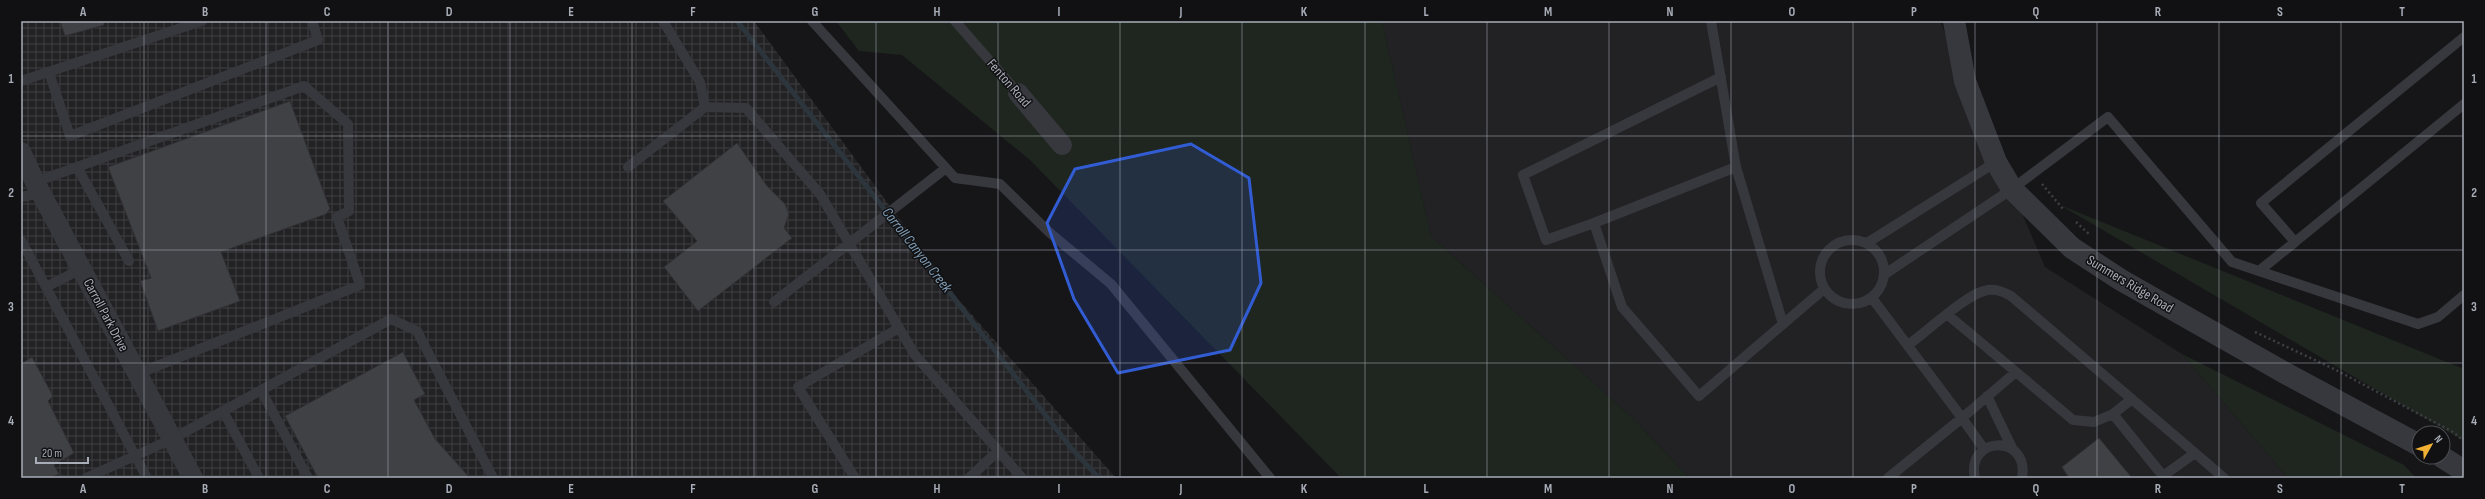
<svg xmlns="http://www.w3.org/2000/svg" width="2485" height="499" font-family="'Sofia Sans Condensed',sans-serif">
	<defs>
		<pattern id="industrial-grid" width="8" height="8" patternUnits="userSpaceOnUse"><rect width="8" height="8" fill="#222225"/><path d="M0 4h8M4 0v8" fill="none" stroke="#3f3f43"/></pattern>
	</defs>
	<rect width="100%" height="100%" fill="#161618"/>
	<path fill="#222225" d="M1382,21H1940L2045,267L2182,354L2288,478H1689L1636,421L1431,236Z"/>
	<path fill="url(#industrial-grid)" d="M21,21H754L958,299L1116,478H21Z"/>
	<path fill="#1e261f" d="M836,21H1382L1431,236L1636,421L1689,478H1341L1030,160L902,55L859,51Z
		M2060,205L2464,369V441Z
		M2182,354L2404,465L2416,478H2288Z"/>
	<g fill="none" stroke-linecap="round" stroke-linejoin="round">
		<path stroke="#2c353c" stroke-width="5" d="M737,21L1072,449L1099,478"/>
	</g>
	<path fill="#404145" stroke="#303034" d="M60,21H104V25L65,36Z
		M290,101L330,209L326,214L221,252L240,301L158,331L140,281L151,278L108,167Z
		M737,143L767,186L785,204L789,214L784,228L792,238L698,311L664,267L697,241L663,201Z
		M403,352L425,394L414,400L435,439L470,478H318L285,416Z
		M32,357L53,396L48,401L74,453L54,465L59,474L51,478H21V364Z
		M2099,438L2132,478H2069L2062,467Z"/>
	<g fill="none" stroke-linecap="round" stroke-linejoin="round">
		<path stroke="#3d3f44" stroke-width="2.5" stroke-dasharray="2 3" stroke-linecap="butt" d="M2042,184L2063,209
			M2076,222L2090,235
			M2255,332L2334,369L2453,432L2464,441"/>
		<path stroke="#37383d" stroke-width="10" d="M663,21L700,82L705,107
			M812,21L955,178L1000,184L1050,233L1111,284L1270,478
			M955,21L1018,93
			M1711,21L1736,167
			M2464,37L2261,203L2295,242L2464,104
			M49,72L70,136L318,40L312,21
			M21,81L202,21
			M77,167L129,261
			M628,167L705,107L746,108L820,194L915,355L1022,478
			M35,182L304,86L348,124L349,211L337,217L360,285L137,374
			M21,197L41,193
			M1594,223L1546,240L1523,175L1721,77
			M1820 272a32 32 0 1 1 64 0a32 32 0 1 1-64 0Z
			M21,240L147,478
			M1867,243L1996,162
			M2259,271L2295,242
			M1885,274L2012,189L2108,117L2232,262L2418,324L2438,317L2464,295
			M46,287L81,269
			M1872,298L1962,418L2016,372L2073,420L2094,422L2113,414L2163,476L2195,453L2224,478
			M774,302L946,168
			M1948,315L2016,372
			M1783,324L1736,167L1594,223L1622,307L1699,396L1824,289
			M1908,345C1925,333 1966,295 1984,291C1994,288 2002,291 2011,296L2195,453
			M261,390L308,478
			M1987,396L2013,450
			M223,411L259,478
			M2113,414L2132,399
			M86,478L172,439L391,319L417,331L493,478
			M855,478L798,387L899,328
			M969,478L998,451
			M1888,478L1962,418L1984,449
			M1975,478C1965,436 2030,433 2022,478"/>
		<path stroke="#37383d" stroke-width="20" d="M1018,93L1062,145
			M21,152L35,182L193,478"/>
		<path stroke="#37383d" stroke-width="22" d="M1954,21L1965,81L1996,162L2012,189L2072,248L2121,280L2285,373L2419,445
			M2442,457L2464,471"/>
	</g>
	<path fill="#325cd3" fill-opacity="0.2" stroke="#325cd3" stroke-width="3" stroke-linejoin="round" d="M1191,144L1249,178L1261,283L1230,350L1118,373L1074,299L1047,223L1075,169Z"/>
	<path fill="none" stroke="#a8adb8" stroke-width="1" stroke-opacity="0.55" d="M144,21V478M266,21V478M388,21V478M510,21V478M632,21V478M754,21V478M876,21V478M998,21V478M1120,21V478M1242,21V478M1365,21V478M1487,21V478M1609,21V478M1731,21V478M1853,21V478M1975,21V478M2097,21V478M2219,21V478M2341,21V478M21,136H2464M21,250H2464M21,363H2464"/>
	<g text-anchor="middle" dominant-baseline="central" stroke-width="3" stroke-linejoin="round" paint-order="stroke">
		<g font-size="14" fill="#a8adb8" stroke="#111113">
			<text transform="translate(1009 83) rotate(49)">Fenton Road</text>
			<text transform="translate(2130 284) rotate(31)">Summers Ridge Road</text>
			<text transform="translate(106 315) rotate(62)">Carroll Park Drive</text>
		</g>
		<g font-size="15" font-style="italic" fill="#7f9bb3" stroke="#111113">
			<text transform="translate(917 250) rotate(52)">Carroll Canyon Creek</text>
		</g>
	</g>
	<rect width="2485" height="499" fill="none" stroke="#111113" stroke-width="44"/>
	<g transform="translate(2431 445) rotate(51)"><circle r="19" fill="#111113" stroke="#4d4f55"/>
	<path d="M0-3L7 15L0 10L-7 15Z" fill="#f2b134"/>
	<text y="-6" font-size="11" font-weight="bold" text-anchor="middle" fill="#a8adb8">N</text>
	</g>
	<path d="M36 457v6h52v-6" fill="none" stroke="#a8adb8" stroke-width="2"/>
	<text x="42" y="457" font-size="12" fill="#a8adb8" stroke="#111113" stroke-width="3" paint-order="stroke">20 m</text>
	<rect x="22" y="22" width="2441" height="455" fill="none" stroke="#a8adb8" stroke-width="1.5"/>
	<g font-size="13" text-anchor="middle" font-weight="bold" fill="#a8adb8">
		<text x="83" y="16">A</text>
		<text x="205" y="16">B</text>
		<text x="327" y="16">C</text>
		<text x="449" y="16">D</text>
		<text x="571" y="16">E</text>
		<text x="693" y="16">F</text>
		<text x="815" y="16">G</text>
		<text x="937" y="16">H</text>
		<text x="1059" y="16">I</text>
		<text x="1181" y="16">J</text>
		<text x="1304" y="16">K</text>
		<text x="1426" y="16">L</text>
		<text x="1548" y="16">M</text>
		<text x="1670" y="16">N</text>
		<text x="1792" y="16">O</text>
		<text x="1914" y="16">P</text>
		<text x="2036" y="16">Q</text>
		<text x="2158" y="16">R</text>
		<text x="2280" y="16">S</text>
		<text x="2402" y="16">T</text>
		<text x="11" y="83">1</text>
		<text x="2474" y="83">1</text>
		<text x="11" y="197">2</text>
		<text x="2474" y="197">2</text>
		<text x="11" y="311">3</text>
		<text x="2474" y="311">3</text>
		<text x="11" y="425">4</text>
		<text x="2474" y="425">4</text>
		<text x="83" y="493">A</text>
		<text x="205" y="493">B</text>
		<text x="327" y="493">C</text>
		<text x="449" y="493">D</text>
		<text x="571" y="493">E</text>
		<text x="693" y="493">F</text>
		<text x="815" y="493">G</text>
		<text x="937" y="493">H</text>
		<text x="1059" y="493">I</text>
		<text x="1181" y="493">J</text>
		<text x="1304" y="493">K</text>
		<text x="1426" y="493">L</text>
		<text x="1548" y="493">M</text>
		<text x="1670" y="493">N</text>
		<text x="1792" y="493">O</text>
		<text x="1914" y="493">P</text>
		<text x="2036" y="493">Q</text>
		<text x="2158" y="493">R</text>
		<text x="2280" y="493">S</text>
		<text x="2402" y="493">T</text>
	</g>
</svg>
